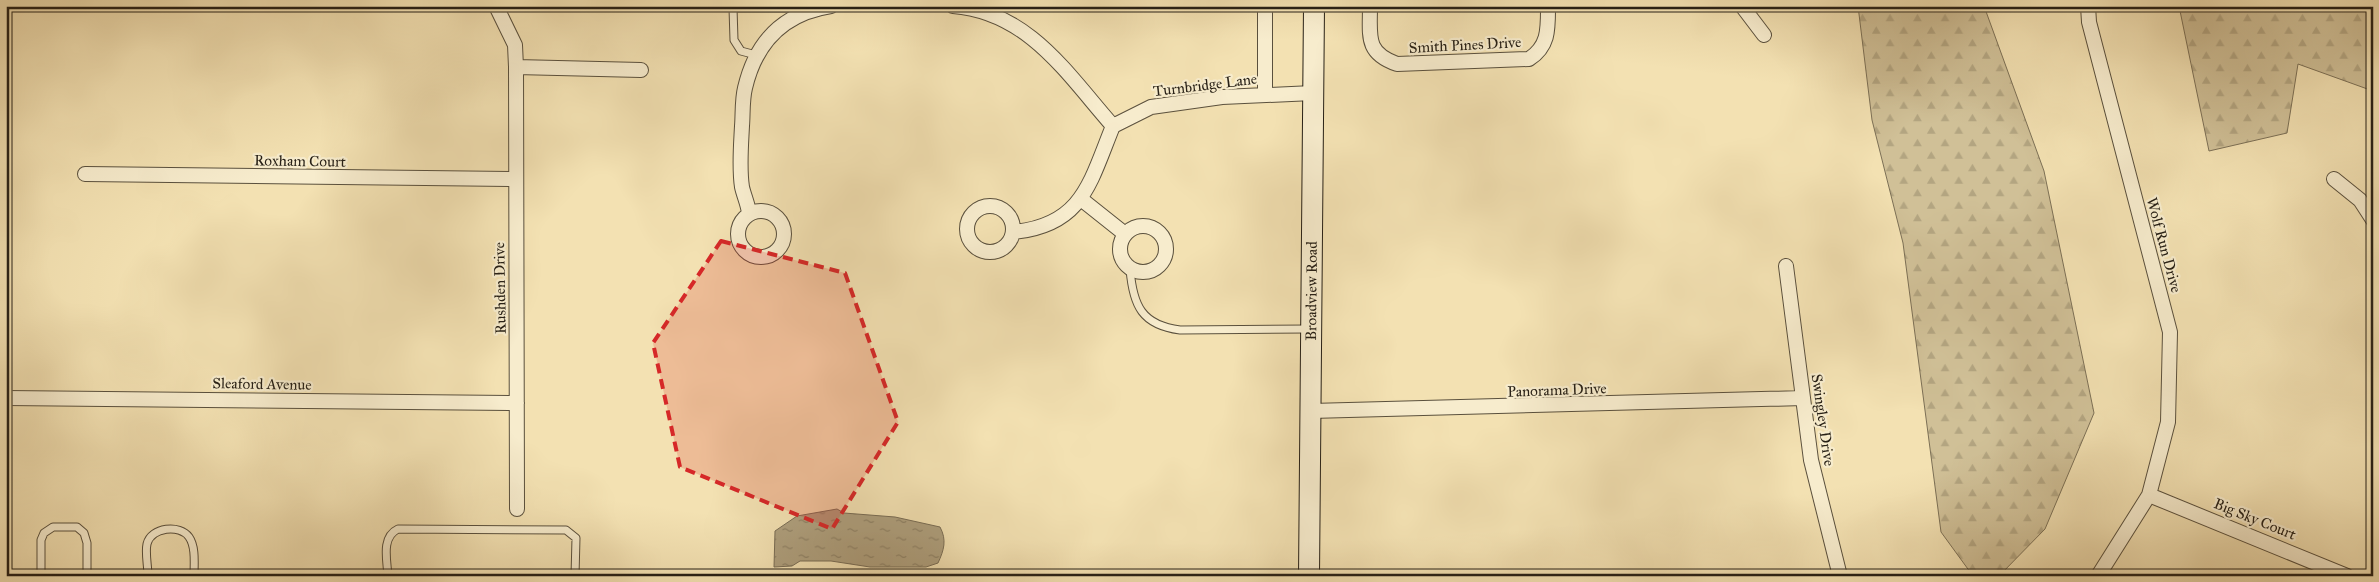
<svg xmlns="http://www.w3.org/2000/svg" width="2379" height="582" font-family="'IM FELL Great Primer',serif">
	<defs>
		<pattern id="forest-firs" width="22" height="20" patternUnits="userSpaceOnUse" patternTransform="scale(1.25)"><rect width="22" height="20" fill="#d0c097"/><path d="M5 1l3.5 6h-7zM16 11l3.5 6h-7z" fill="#b3a581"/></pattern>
		<pattern id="water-ripples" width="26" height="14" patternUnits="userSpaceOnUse" patternTransform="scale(1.25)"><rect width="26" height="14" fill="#ae9f7d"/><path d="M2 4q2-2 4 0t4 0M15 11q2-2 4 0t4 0" fill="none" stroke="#8e8165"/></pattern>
	</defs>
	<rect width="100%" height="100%" fill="#f3e1b2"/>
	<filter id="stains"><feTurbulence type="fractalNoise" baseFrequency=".004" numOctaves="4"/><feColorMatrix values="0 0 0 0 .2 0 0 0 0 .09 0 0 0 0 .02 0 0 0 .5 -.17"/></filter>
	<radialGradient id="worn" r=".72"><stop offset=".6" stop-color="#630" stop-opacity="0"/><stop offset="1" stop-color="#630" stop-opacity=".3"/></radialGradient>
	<path fill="url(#forest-firs)" stroke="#7c7056" d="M1858,6H1984L2044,171L2094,413L2045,529L1999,576H1973L1941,532L1903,243L1872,120Z
		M2179,6H2373V91L2298,64L2287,133L2209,151Z"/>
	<path fill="url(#water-ripples)" stroke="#786c54" d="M837,509L844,513L895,517L940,527C947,540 944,550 938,563L926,567H870L831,561H800L792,566L774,567L775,531L797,516Z"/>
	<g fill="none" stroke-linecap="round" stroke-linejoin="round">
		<defs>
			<path id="lane" d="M756,55L741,51L734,40L733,8H807
				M1130,269C1133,306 1142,325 1180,330L1308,329
				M41,576V540L44,533L53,527H77L84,533L87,543V576
				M148,576C148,566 145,553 147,544C151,527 180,524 189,537C196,547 194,564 194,576
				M388,576C387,560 381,537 398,529L566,530L576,538L575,576"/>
			<path id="street" d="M496,6L515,45L516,67L517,509
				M953,6C1029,12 1067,74 1113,126
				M1265,6V94
				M1370,6C1370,36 1365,53 1397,64L1529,59C1549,46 1548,29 1548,6
				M1742,6L1764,35
				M2088,6L2089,22L2170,332L2168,422L2149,495L2098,576
				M516,67L641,70
				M85,174L515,179
				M2334,179L2360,200L2373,220
				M1081,199L1125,234
				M967 229a23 23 0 1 1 46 0a23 23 0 1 1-46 0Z
				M738 234a23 23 0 1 1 46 0a23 23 0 1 1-46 0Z
				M749,213C748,204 744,196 742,187C739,168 741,146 742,126C743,114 742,100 745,88C756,41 784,13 831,6
				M1120 249a23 23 0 1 1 46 0a23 23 0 1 1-46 0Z
				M1014,232C1083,225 1090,182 1113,126L1151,107L1222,97L1313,93
				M1786,266L1811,460L1840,576
				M6,398L517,403
				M1311,411L1803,398
				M2149,495L2347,576"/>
			<g id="secondary">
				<path id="s1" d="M1309,576L1314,6"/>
			</g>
		</defs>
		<use href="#lane" stroke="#5a503d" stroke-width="9"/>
		<use href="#street" stroke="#5a503d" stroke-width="16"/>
		<use href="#secondary" stroke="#272016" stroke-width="22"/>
		<use href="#lane" stroke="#f7eccd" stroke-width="7"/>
		<use href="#street" stroke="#f7eccd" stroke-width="14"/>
		<use href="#secondary" stroke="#f7eccd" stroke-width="20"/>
	</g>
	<path fill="#d62828" fill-opacity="0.2" stroke="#d62828" stroke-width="4" stroke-dasharray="10 6" stroke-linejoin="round" d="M721,241L845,273L898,422L832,529L680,467L653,343Z"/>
	<g text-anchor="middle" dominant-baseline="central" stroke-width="4.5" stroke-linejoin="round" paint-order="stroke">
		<g font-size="15" fill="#272016" stroke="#f7eccd">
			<text transform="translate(1465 45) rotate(-3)">Smith Pines Drive</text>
			<text transform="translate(1205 85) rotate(-7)">Turnbridge Lane</text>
			<text transform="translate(300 161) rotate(1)">Roxham Court</text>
			<text transform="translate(2164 245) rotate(75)">Wolf Run Drive</text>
			<text transform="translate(500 288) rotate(-91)">Rushden Drive</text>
			<text stroke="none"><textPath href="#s1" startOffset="285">Broadview Road</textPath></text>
			<text transform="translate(262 384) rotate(1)">Sleaford Avenue</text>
			<text transform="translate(1557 390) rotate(-2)">Panorama Drive</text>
			<text transform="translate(1823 420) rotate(82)">Swingley Drive</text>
			<text transform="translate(2255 519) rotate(22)">Big Sky Court</text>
		</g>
	</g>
	<rect width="2379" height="582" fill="none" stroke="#f3e1b2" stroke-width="25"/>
	<rect x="8" y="8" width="2364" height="567" fill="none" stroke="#272016" stroke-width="2.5"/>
	<rect x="12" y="12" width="2354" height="557" fill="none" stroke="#272016"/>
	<rect width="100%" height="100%" filter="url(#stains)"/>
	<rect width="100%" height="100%" fill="url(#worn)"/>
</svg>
